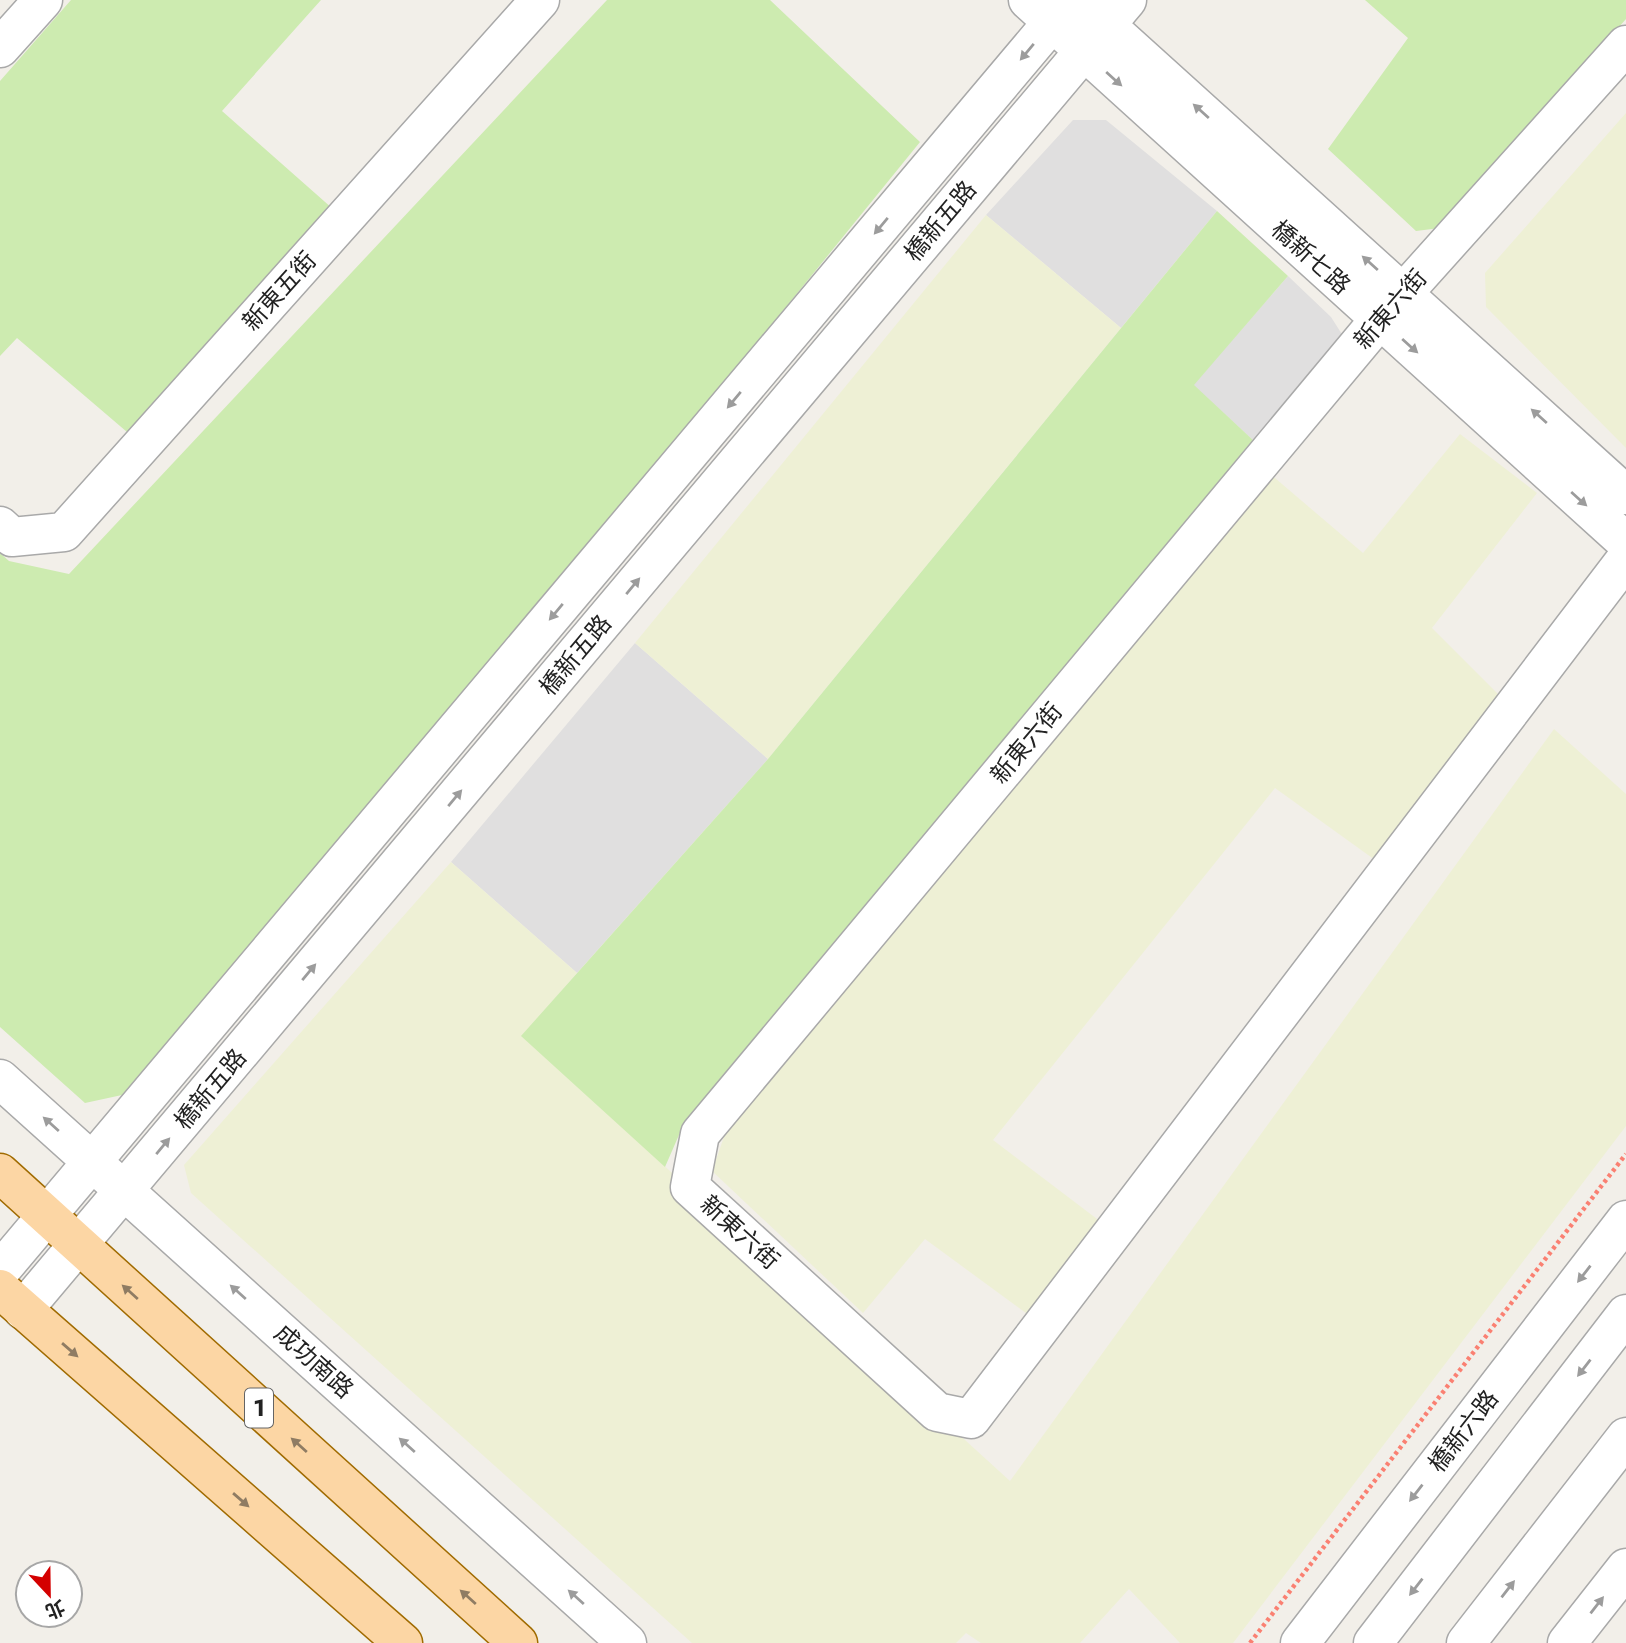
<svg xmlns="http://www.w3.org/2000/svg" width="1626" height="1643" font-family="Jost,'Noto Sans TC',sans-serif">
	<rect width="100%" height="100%" fill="#f2efe9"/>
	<path fill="#e0dfdf" d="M1073,120H1106L1217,211L1121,328L986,215Z
		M1288,276L1331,317L1345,339L1254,441L1193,385Z
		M635,643L768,759L577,973L451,862Z"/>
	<path fill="#eef0d5" d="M1626,113V448L1486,307L1485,273Z
		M986,215L1121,328L768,759L635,643Z
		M1460,434L1537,493L1432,628L1509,705L1382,865L1275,788L993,1140L1105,1225L1034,1319L925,1239L863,1313L712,1171L725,1134L1269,473L1363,553Z
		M1554,729L1626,794V1126L1233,1643H1180L1129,1589L1080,1643H981L966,1633L956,1643H692L191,1193L184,1165L451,862L577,973L522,1036L1010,1481Z"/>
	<path fill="#cdebb0" d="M71,0H321L222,111L333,209L127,432L17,338L0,356V81Z
		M607,0H770L920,142L570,573L122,1095L85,1103L0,1027V553L9,561L69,574Z
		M1365,0H1626V19L1440,228L1416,231L1328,149L1408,38Z
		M1217,211L1288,276L1194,385L1254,441L682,1128L665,1167L521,1036L768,759Z"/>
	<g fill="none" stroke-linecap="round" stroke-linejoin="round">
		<defs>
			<path id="minor" d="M1028,0L1626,542
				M1087,8L1626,495
				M1626,45L1380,319L700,1134L690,1187L937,1412L971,1419L1626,559
				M0,48L43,0
				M0,526L12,537L64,532L540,0
				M0,1079L627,1643
				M0,1271L1071,0
				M23,1310L1127,0
				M1300,1643L1626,1220
				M1373,1643L1626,1314
				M1466,1643L1626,1437
				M1567,1643L1626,1568"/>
			<path id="major" d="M0,1173L518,1643
				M0,1289L403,1643"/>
		</defs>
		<use href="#minor" stroke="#a9a9a9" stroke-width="41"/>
		<use href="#major" stroke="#a06b00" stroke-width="41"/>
		<path stroke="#fa8072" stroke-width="4.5" stroke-dasharray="3.5 3.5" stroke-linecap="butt" d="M1250,1643L1626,1154"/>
		<use href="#minor" stroke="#fff" stroke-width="38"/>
		<use href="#major" stroke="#fcd6a4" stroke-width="38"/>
	</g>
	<defs><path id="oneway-solid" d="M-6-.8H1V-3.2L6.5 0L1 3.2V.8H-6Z" transform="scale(1.75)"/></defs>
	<g fill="#9c9c9c">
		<use href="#oneway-solid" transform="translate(1027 52) rotate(130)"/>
		<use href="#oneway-solid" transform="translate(1114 79) rotate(42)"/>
		<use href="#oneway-solid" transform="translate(1201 111) rotate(-138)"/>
		<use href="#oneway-solid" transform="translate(881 226) rotate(130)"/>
		<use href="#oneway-solid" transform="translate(1370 263) rotate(-138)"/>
		<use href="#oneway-solid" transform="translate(1410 346) rotate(42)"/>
		<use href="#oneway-solid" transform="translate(734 400) rotate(130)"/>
		<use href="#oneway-solid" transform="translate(1539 416) rotate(-138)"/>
		<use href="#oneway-solid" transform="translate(1579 499) rotate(42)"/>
		<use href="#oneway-solid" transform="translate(633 586) rotate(-50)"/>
		<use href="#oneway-solid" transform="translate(556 612) rotate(130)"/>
		<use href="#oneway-solid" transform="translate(455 798) rotate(-50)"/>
		<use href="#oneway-solid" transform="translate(309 972) rotate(-50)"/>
		<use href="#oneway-solid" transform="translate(51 1124) rotate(-138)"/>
		<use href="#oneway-solid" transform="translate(163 1146) rotate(-50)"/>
		<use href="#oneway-solid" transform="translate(1584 1274) rotate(128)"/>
		<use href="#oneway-solid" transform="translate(238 1292) rotate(-138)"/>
		<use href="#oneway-solid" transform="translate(1584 1368) rotate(128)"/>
		<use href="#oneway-solid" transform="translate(407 1445) rotate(-138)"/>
		<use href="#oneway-solid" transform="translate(1416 1493) rotate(128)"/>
		<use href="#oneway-solid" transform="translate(1416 1587) rotate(128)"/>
		<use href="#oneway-solid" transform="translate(1508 1589) rotate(-52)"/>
		<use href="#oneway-solid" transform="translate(576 1597) rotate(-138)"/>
		<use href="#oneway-solid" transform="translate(1597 1605) rotate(-52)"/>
	</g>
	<g fill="#8f7c63">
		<use href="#oneway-solid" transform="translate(130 1292) rotate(-138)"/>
		<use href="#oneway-solid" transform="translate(70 1350) rotate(41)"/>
		<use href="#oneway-solid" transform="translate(299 1445) rotate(-138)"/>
		<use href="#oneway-solid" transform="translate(241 1500) rotate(41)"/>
		<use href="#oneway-solid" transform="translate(468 1597) rotate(-138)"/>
	</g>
	<g text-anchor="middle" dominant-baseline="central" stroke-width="5" stroke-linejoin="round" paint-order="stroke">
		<rect fill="#fff" stroke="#646464" stroke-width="2" x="245" y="1388.5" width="28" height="39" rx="5"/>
		<g font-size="23" font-weight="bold" fill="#222">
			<text x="259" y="1408">1</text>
		</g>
		<g font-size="24" fill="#222" stroke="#fff">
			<text transform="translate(940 221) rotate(-50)">橋新五路</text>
			<text transform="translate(1311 257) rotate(42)">橋新七路</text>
			<text transform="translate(279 291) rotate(-48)">新東五街</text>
			<text transform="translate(1390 309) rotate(-49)">新東六街</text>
			<text transform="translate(575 655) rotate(-50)">橋新五路</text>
			<text transform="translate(1026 743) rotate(-50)">新東六街</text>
			<text transform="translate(210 1089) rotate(-50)">橋新五路</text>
			<text transform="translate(740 1232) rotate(42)">新東六街</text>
			<text transform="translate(314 1361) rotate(42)">成功南路</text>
			<text transform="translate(1463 1431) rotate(-52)">橋新六路</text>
		</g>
	</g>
	<g transform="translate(49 1594) rotate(158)"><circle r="33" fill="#ffffff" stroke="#a7a7a7" stroke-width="2"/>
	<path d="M0-5L12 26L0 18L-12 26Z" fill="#d40000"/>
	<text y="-10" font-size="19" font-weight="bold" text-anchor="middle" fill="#222222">北</text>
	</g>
</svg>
